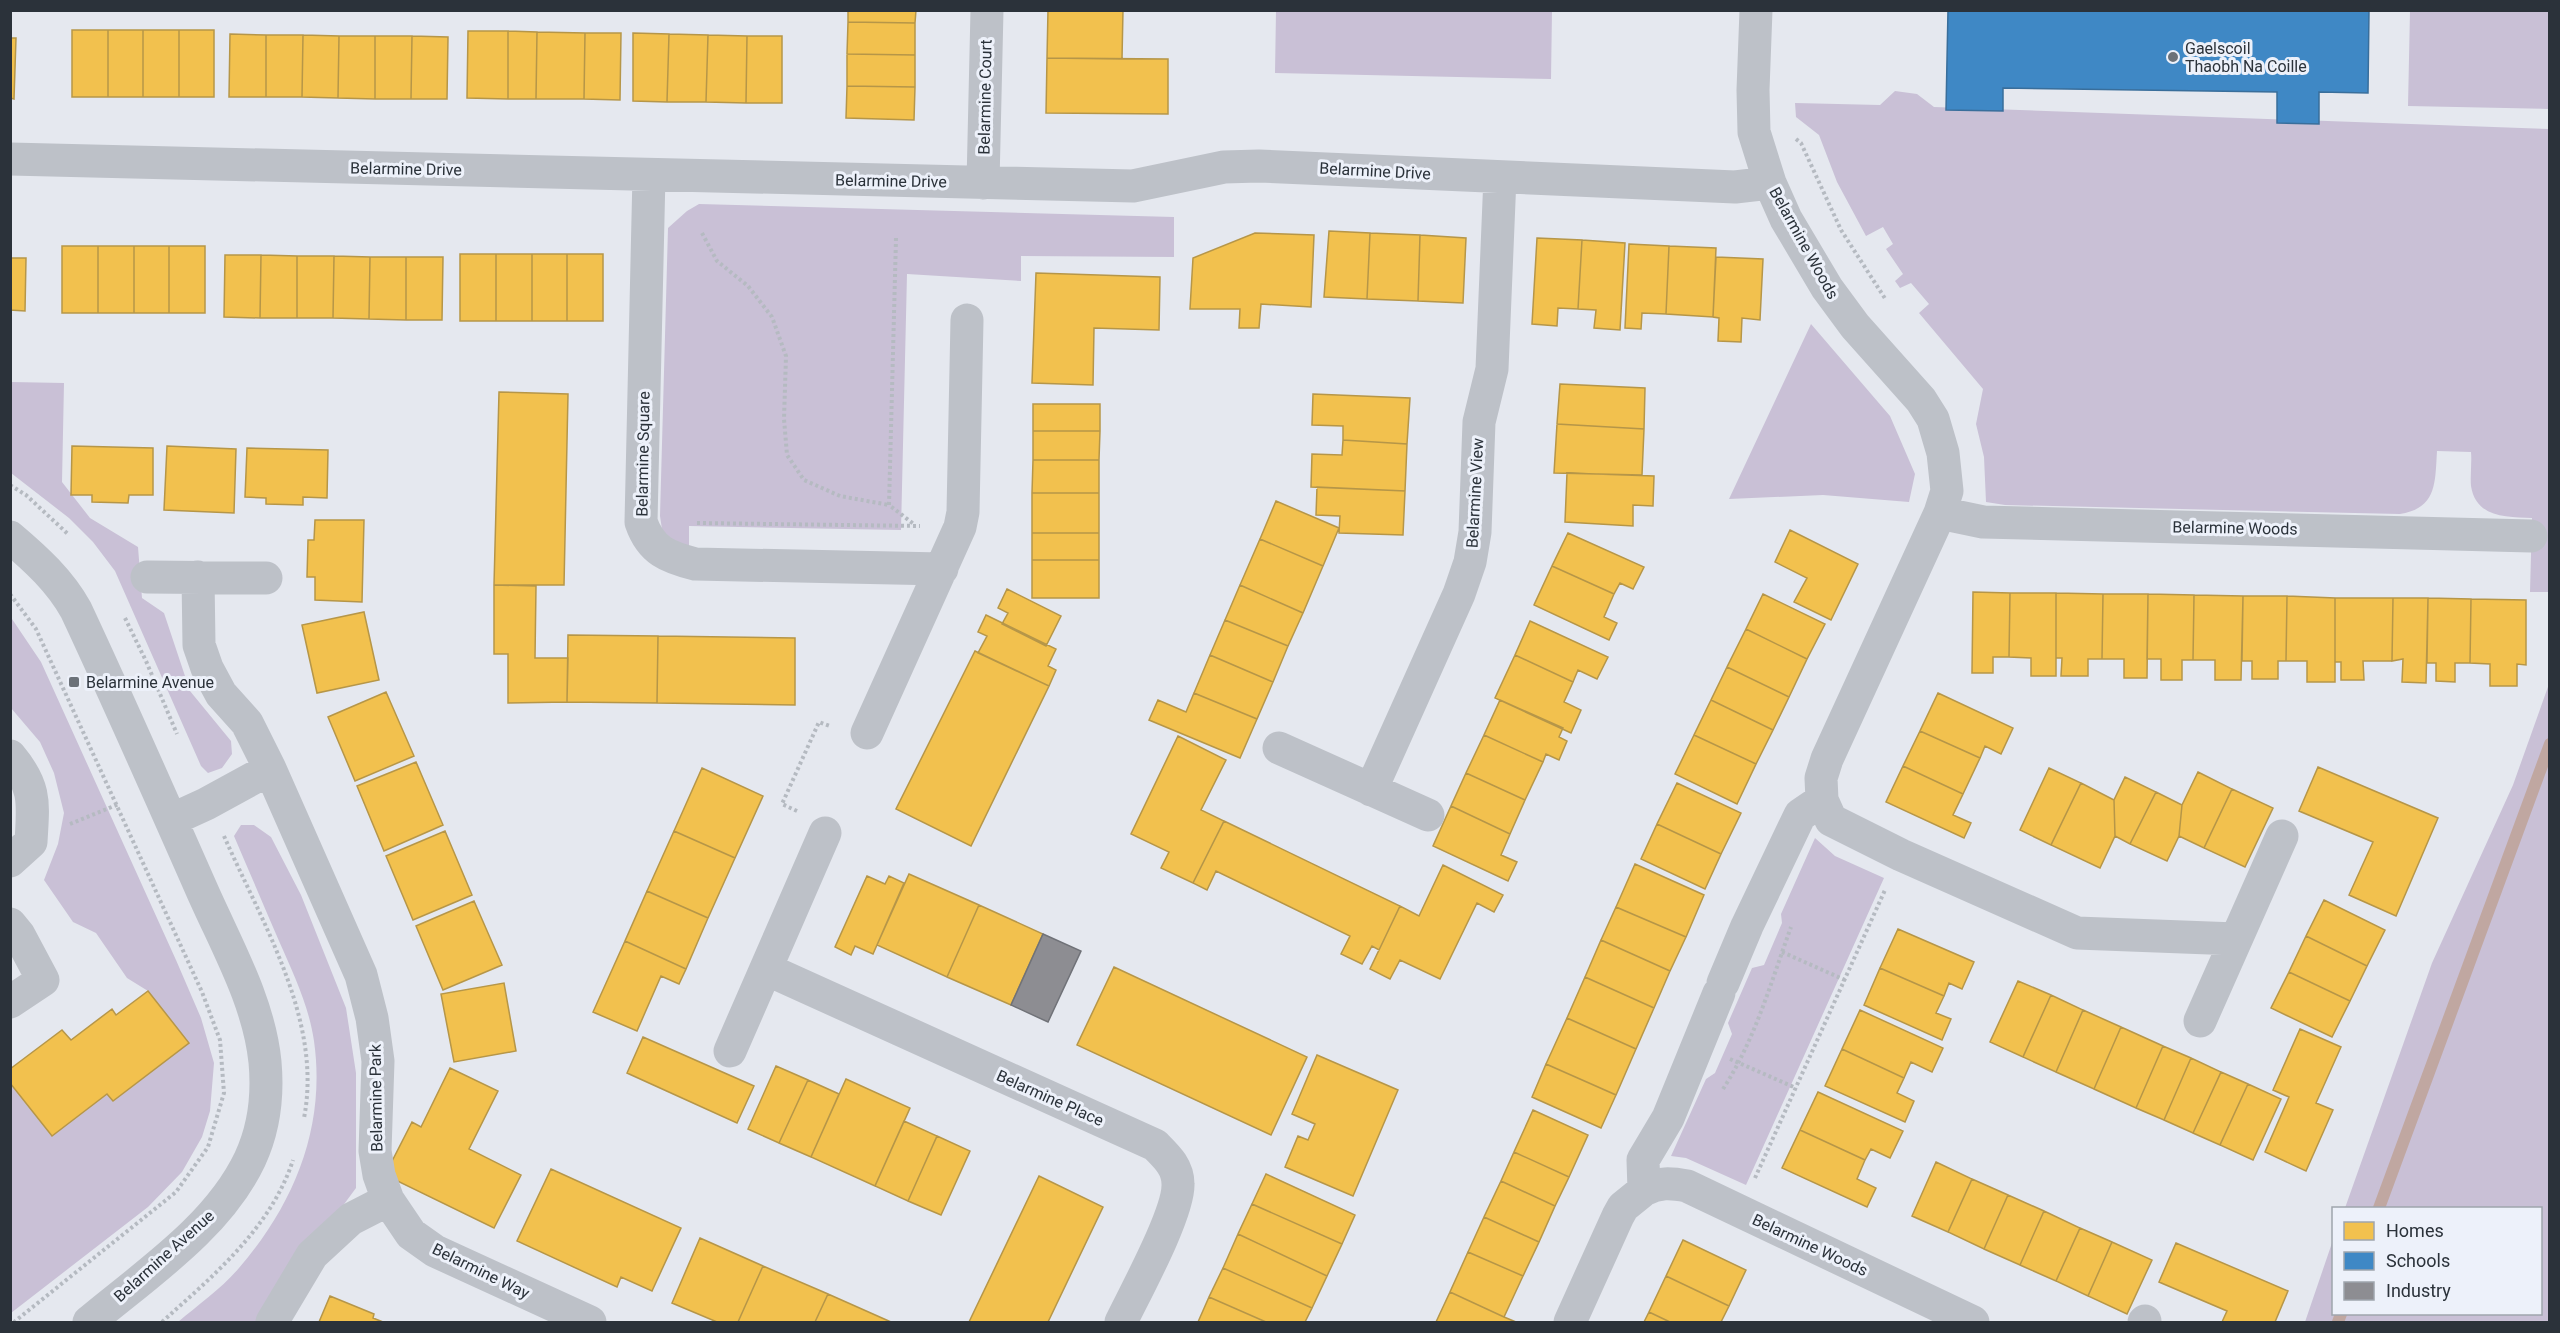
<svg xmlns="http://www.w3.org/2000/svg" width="2560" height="1333" font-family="Roboto,sans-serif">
	<rect width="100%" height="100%" fill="#e5e8ef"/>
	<path fill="#c9c0d6" d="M1276,11H1552L1551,79L1275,73Z
		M2410,11H2549V109L2408,106Z
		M1895,91L1917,94L1934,107L2549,129V592H2530L2532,518C2507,517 2476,518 2471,486C2470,475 2472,463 2471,452L2437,451C2435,483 2437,508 2400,514L2005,505L1986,502L1984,457L1976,424L1983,389L1919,313L1929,304L1911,283L1900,288L1895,281L1903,274L1886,249L1893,244L1883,227L1866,236L1837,182L1819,135L1796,117L1795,103L1880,105Z
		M699,204L1174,217V257L1021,256V281L907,274L901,530L689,526V552L663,536L660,516L668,228L687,211Z
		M1811,324L1890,416L1915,474L1909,502L1823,495L1729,499Z
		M11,382L64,383L62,482L90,518L138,547L142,598L164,613L190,691L231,741L232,754L222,768L208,773L201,766L115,571L93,542L69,518L11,473Z
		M10,616L41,662L176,960L201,1018L214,1063L210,1111L202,1137L182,1172L148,1207L11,1313V1083L52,1136L107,1094L113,1101L189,1043L148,991L127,978L96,933L73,922L44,880L58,844L64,813L54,773L40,742L11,708Z
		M2549,684V1322H2305L2333,1240L2334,1314H2540V1208H2345L2432,963L2513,785Z
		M241,825H254L271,837L301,895L346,1008L356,1073V1188L257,1322H178C198,1305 222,1288 239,1268C295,1203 326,1126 314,1041C309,1006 293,973 279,941C264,906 249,871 234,836Z
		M1815,838L1835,856L1884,878L1746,1185L1686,1158L1671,1156L1706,1079L1715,1073L1732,1034L1728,1023L1752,968L1764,965L1782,923L1781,914Z"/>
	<path fill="#f2c14e" stroke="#b69648" stroke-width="1.5" d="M848,10H916L915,23L848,22Z
		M1048,10H1123L1122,59L1047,58Z
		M848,22L915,23V55L847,54Z
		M72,30H108V97H72Z
		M108,30H143V97H108Z
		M143,30H179V97H143Z
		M179,30H214V97H179Z
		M468,31H508V99L467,98Z
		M508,31L537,32L536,99H508Z
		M537,32L585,33L584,99H536Z
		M585,33H621L620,100L584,99Z
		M633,33L669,34L667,102L633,101Z
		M230,34L266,35V97H229Z
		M669,34L708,35L706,102H667Z
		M266,35H303L302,97H266Z
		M303,35L339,36L338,98L302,97Z
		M708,35L747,36L746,103L706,102Z
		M339,36H375V99L338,98Z
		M375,36H412L411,99H375Z
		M412,36L448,37L447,99H411Z
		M747,36H782V103H746Z
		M10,38H16L14,99L10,98Z
		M847,54L915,55V87L847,86Z
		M1047,58L1168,59V114L1046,113Z
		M847,86L915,87L914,120L846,118Z
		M1329,231L1370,233L1367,299L1324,297Z
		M1255,233L1314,235L1311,307L1261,304L1259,328H1239L1240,309H1190L1193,258Z
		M1370,233L1420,235L1418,301L1367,299Z
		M1420,235L1466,238L1463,303L1418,301Z
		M1537,238L1582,240L1578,309L1558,308L1557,326L1532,324Z
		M1582,240L1625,243L1620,330L1594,328L1596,310L1578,309Z
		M1629,244L1669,246L1666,314L1642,313L1641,329L1625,328Z
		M62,246H98V313H62Z
		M98,246H134V313H98Z
		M134,246H169V313H134Z
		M169,246H205V313H169Z
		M1669,246L1716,248L1713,317L1666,314Z
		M460,254H496V321H460Z
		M496,254H532V321H496Z
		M532,254H567V321H532Z
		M567,254H603V321H567Z
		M225,255H261L260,318L224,317Z
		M261,255L297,256V318H260Z
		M297,256H334L333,318H297Z
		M334,256L370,257L369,319L333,318Z
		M370,257H406V320L369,319Z
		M406,257H443L442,320H406Z
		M1716,257L1763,259L1760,320L1742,318L1741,342L1718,341L1719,318L1713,317Z
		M10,258H26L25,311L10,310Z
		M1036,273L1160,277L1159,330L1094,328L1093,385L1032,383Z
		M1560,384L1645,388L1644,429L1557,424Z
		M499,392L568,394L564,585H494Z
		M1313,394L1410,398L1407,444L1343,440V426L1312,425Z
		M1033,404H1100V431H1033Z
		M1557,424L1644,429L1642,475L1554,473Z
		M1033,431H1100L1099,460H1033Z
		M1343,440L1407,444L1405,491L1311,487L1312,454L1342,455Z
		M72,446L153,448V495H129L128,503L92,502V495H71Z
		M167,446L236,449L234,513L164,510Z
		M247,448L328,450L327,498L303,497V505L266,504V498L245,497Z
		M1033,460H1099V493H1032Z
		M1567,473L1654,476L1653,506L1633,505V526L1565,522Z
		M1317,487L1405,491L1403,535L1339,533L1340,516L1316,515Z
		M1032,493H1099V533H1032Z
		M1276,501L1339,528L1323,566L1260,539Z
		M315,520H364L362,602L315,600V577H307L308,540H314Z
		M1790,530L1858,564L1831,620L1794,602L1807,578L1775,562Z
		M1032,533H1099V560H1032Z
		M1568,533L1644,567L1633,589L1620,583L1614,594L1552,566Z
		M1260,539L1323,566L1303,613L1240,585Z
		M1032,560H1099V598H1032Z
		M1552,566L1614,594L1604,617L1617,623L1609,640L1534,605Z
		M494,585L536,586L535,658H568L567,702L508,703V654H494Z
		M1240,585L1303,613L1288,646L1225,620Z
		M1007,589L1061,616L1046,646L1002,624L1008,613L998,608Z
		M1973,592L2010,593L2009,657H1993V673H1972Z
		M2010,593H2056V676H2031V658L2009,657Z
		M2056,593L2103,594L2102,659H2088V676H2061L2062,658H2056Z
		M1763,594L1825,624L1807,659L1746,629Z
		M2103,594H2148L2147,678H2124V659H2102Z
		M2148,594L2194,595L2193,660H2182V680H2161V659H2147Z
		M2194,595L2243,596L2241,680H2215V660H2193Z
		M2243,596H2287L2286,661H2278V679H2252V661H2242Z
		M2287,596L2335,598V682H2307V661H2286Z
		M2335,598H2393L2392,661H2363L2364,680H2341V662H2335Z
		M2393,598H2428L2426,683L2402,682L2403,659L2392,661Z
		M2428,598L2471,599L2470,663H2455V682L2436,681V663H2427Z
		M2471,599L2526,600V665L2517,664V686H2490V664L2470,663Z
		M364,612L379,680L317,693L302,625Z
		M986,615L1056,649L1048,666L1056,670L1049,686L978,653L987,636L978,632Z
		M1225,620L1288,646L1273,682L1210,655Z
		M1530,621L1608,657L1597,679L1578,670L1573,682L1515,655Z
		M1746,629L1807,659L1789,697L1727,667Z
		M568,635L658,636L657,703L567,702Z
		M658,636L795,638V705L657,703Z
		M975,651L1049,686L971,846L896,809Z
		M1210,655L1273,682L1257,719L1194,693Z
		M1515,655L1573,682L1564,702L1581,710L1571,733L1495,698Z
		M1727,667L1789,697L1773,730L1711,700Z
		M386,692L414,756L355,781L328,717Z
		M1194,693L1257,719L1240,758L1149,720L1158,700L1186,712Z
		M1938,693L2013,728L2001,754L1985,746L1980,758L1920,731Z
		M1500,700L1563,728L1559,737L1567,741L1559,760L1546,754L1543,762L1484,735Z
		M1711,700L1773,730L1756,764L1694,735Z
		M1920,731L1980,758L1963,794L1903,766Z
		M1484,735L1543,762L1525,800L1466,773Z
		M1694,735L1756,764L1737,804L1675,774Z
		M1178,736L1226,760L1201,810L1224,821L1193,883L1161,868L1169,852L1131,834Z
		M416,762L443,825L384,851L357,786Z
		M1903,766L1963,794L1953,815L1971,823L1964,838L1886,802Z
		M2318,767L2438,818L2396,916L2349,895L2373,842L2299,811Z
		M702,768L763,796L735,858L674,831Z
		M2049,768L2081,783L2051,845L2020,830Z
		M2198,772L2232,789L2204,848L2179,836L2182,805Z
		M1466,773L1525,800L1510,834L1451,806Z
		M2125,777L2156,792L2130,844L2115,836L2114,800Z
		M1677,783L1741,813L1721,854L1657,824Z
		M2081,783L2114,800L2115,836L2100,868L2051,845Z
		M2232,789L2273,808L2245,867L2204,848Z
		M2156,792L2182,805L2179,836L2167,861L2130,844Z
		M1451,806L1510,834L1501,855L1517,862L1508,881L1433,846Z
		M1224,821L1400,906L1379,950L1372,946L1362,964L1341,954L1350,936L1216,871L1207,890L1193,883Z
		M1657,824L1721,854L1705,889L1641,859Z
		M445,831L472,895L413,920L386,856Z
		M674,831L735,858L708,918L647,891Z
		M1635,864L1704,895L1686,937L1616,907Z
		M1443,865L1503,895L1494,912L1477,903L1440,979L1400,960L1390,979L1370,969L1400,906L1419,916Z
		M909,874L979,905L947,977L877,945Z
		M867,876L885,884L889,876L904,883L873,954L855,946L851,955L835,947Z
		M647,891L708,918L686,969L625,941Z
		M2324,900L2385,930L2367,966L2306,936Z
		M474,901L502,965L443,990L416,926Z
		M979,905L1043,934L1011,1005L947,977Z
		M1616,907L1686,937L1670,971L1601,940Z
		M1898,929L1974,962L1962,989L1949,983L1944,996L1880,968Z
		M2306,936L2367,966L2350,1001L2289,972Z
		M1601,940L1670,971L1654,1008L1585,977Z
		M625,941L686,969L679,984L661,976L637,1031L593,1012Z
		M1114,967L1307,1057L1271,1135L1077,1045Z
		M1880,968L1944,996L1936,1013L1951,1019L1942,1040L1864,1005Z
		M2289,972L2350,1001L2332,1037L2271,1008Z
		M1585,977L1654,1008L1636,1049L1567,1018Z
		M2018,981L2051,995L2023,1057L1990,1042Z
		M504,983L516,1051L454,1062L441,994Z
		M148,991L189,1043L113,1101L107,1094L52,1136L10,1083V1069L62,1030L71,1040L112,1009L116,1015Z
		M2051,995L2083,1010L2056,1072L2023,1057Z
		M1860,1010L1943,1048L1932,1072L1911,1062L1904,1078L1842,1049Z
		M2083,1010L2121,1027L2094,1089L2056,1072Z
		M1567,1018L1636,1049L1616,1095L1546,1064Z
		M2121,1027L2163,1046L2136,1108L2094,1089Z
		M2300,1029L2341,1047L2316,1103L2333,1110L2306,1171L2265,1152L2289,1097L2273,1090Z
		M643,1037L754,1086L737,1123L627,1073Z
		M2163,1046L2191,1058L2164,1120L2136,1108Z
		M1842,1049L1904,1078L1897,1093L1914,1101L1905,1122L1825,1086Z
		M1317,1055L1398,1090L1353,1196L1285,1167L1298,1136L1308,1140L1315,1124L1292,1114Z
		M2191,1058L2221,1072L2193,1133L2164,1120Z
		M1546,1064L1616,1095L1601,1128L1532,1097Z
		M776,1066L808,1080L779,1143L748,1129Z
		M450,1068L498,1091L469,1149L521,1175L494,1228L385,1175L412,1122L421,1127Z
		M2221,1072L2248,1084L2220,1145L2193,1133Z
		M846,1079L910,1108L875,1186L811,1157Z
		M808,1080L839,1094L811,1157L779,1143Z
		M2248,1084L2281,1099L2253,1160L2220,1145Z
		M1818,1092L1903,1131L1890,1158L1871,1149L1865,1160L1800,1130Z
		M1533,1110L1588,1135L1569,1177L1514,1152Z
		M904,1121L937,1136L908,1201L875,1186Z
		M1800,1130L1865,1160L1857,1179L1876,1188L1867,1207L1782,1168Z
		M937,1136L970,1151L941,1215L908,1201Z
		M1514,1152L1569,1177L1555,1206L1501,1181Z
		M1936,1162L1972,1179L1948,1232L1912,1216Z
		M551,1169L681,1228L652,1291L621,1277L617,1287L517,1241Z
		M1266,1174L1355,1215L1342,1244L1252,1204Z
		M1039,1176L1103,1207L1048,1322H969Z
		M1972,1179L2008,1195L1984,1249L1948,1232Z
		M1501,1181L1555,1206L1539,1242L1484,1217Z
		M2008,1195L2044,1211L2020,1265L1984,1249Z
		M1252,1204L1342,1244L1327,1276L1238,1234Z
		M2044,1211L2080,1228L2056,1281L2020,1265Z
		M1484,1217L1539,1242L1523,1276L1468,1252Z
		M2080,1228L2112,1242L2088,1296L2056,1281Z
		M1238,1234L1327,1276L1312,1308L1223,1268Z
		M700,1238L763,1266L738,1322H717L672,1303Z
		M1683,1240L1746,1270L1729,1306L1666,1276Z
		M2112,1242L2152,1260L2127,1314L2088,1296Z
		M2176,1243L2288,1291L2275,1322H2222L2227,1311L2159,1282Z
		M1468,1252L1523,1276L1504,1317L1450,1292Z
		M763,1266L828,1294L815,1322H738Z
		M1223,1268L1312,1308L1305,1322H1266L1209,1297Z
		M1666,1276L1729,1306L1721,1322H1670L1649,1312Z
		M1450,1292L1504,1317L1516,1322H1436Z
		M828,1294L891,1322H815Z
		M330,1296L374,1314L373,1318L383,1322H319Z
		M1209,1297L1266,1322H1198Z
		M1649,1312L1670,1322H1644Z"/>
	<path fill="#3f88c5" stroke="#396e9b" stroke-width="1.5" d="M1948,10H2369L2368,93L2319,92V124L2277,123V92L2003,88V111L1946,110Z"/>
	<path fill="#8d8d92" stroke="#707278" stroke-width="1.5" d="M1043,934L1081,951L1048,1022L1011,1005Z"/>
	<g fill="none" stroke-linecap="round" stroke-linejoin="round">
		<path stroke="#c0a7a1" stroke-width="12" d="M2379,1208L2550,744
			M2338,1322L2341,1314"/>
		<path stroke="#b5bac1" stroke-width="4" stroke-dasharray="3 3" stroke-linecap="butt" d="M1796,139L1801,143L1841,230L1886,300
			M702,233L717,261L748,286L772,317L786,356L784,419L787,455L804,480L840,496L889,505
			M896,238L889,505L915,525
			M10,485L26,495L69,535
			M697,523L920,526
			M10,594L36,629L202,992L220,1040L224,1093L208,1147L176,1192L14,1322
			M125,618L146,661L177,734
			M797,811L782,804L819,722L830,726
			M70,824L119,804
			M224,836C262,923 323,1021 304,1118
			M1782,952L1845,980
			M1730,1059L1796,1088
			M1723,1089C1755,1040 1771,982 1791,927
			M1755,1178L1885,890
			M162,1322C213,1276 271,1228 293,1160"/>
		<path stroke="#bdc1c8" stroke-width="33" d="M1756,10L1753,90L1754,132L1770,183L1786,219L1827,288L1855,326L1921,400L1933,419L1943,453L1947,491L1940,513L1827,759L1821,778L1822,800L1831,820L1901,855L2077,933L2236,939
			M10,159L1133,186L1224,167L1259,166L1735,187L1770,183
			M649,175L641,522C651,551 668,557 695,564L942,569
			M983,183L987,10
			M1940,513L1983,522L2531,536
			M10,537C36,559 60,581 76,610C119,702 160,795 201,888C225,943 259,1001 265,1062C268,1095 264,1129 250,1159C218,1227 145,1275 89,1322
			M147,577L266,578
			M198,577L199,645L207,668L221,694L247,723L270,769
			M867,733L960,527L963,512L967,320
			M1279,748L1428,815
			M10,756C37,788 33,804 31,842L10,861
			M1371,790L1459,594L1470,562L1475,532L1479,422L1492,369L1500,177
			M171,820L206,804L270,769L361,975L372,1018L378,1061L375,1151L379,1175L388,1200L351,1219L312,1255L272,1322
			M10,924L19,935L43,980L10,1002
			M766,969L1155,1145C1167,1157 1178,1167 1178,1184C1179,1213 1135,1293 1121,1322
			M1723,983L1747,926L1800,815L1822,800
			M2200,1021L2282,836
			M730,1051L825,833
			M1644,1190C1659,1182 1671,1183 1687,1186L1973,1322
			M388,1200L411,1234L435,1251L590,1322
			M1570,1322L1618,1216L1623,1207L1644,1190L1643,1160L1668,1118L1719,993
			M2144,1322L2145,1321"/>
	</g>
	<g fill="#6c7279" stroke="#edf1fa" stroke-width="2">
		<circle cx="2173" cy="57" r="6"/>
		<rect x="68" y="676" width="12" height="12" rx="3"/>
	</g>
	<g text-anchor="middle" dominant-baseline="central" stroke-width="6" stroke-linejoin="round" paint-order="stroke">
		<g font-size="16" fill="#2b323a" stroke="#edf1fa" text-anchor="start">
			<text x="2185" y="48">Gaelscoil<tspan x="2185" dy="18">Thaobh Na Coille</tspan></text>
			<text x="86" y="682">Belarmine Avenue</text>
		</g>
		<g font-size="16" fill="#2b323a" stroke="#edf1fa">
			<text transform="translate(985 97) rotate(-89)">Belarmine Court</text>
			<text transform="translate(406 169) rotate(1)">Belarmine Drive</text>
			<text transform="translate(1375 171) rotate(3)">Belarmine Drive</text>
			<text transform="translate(891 181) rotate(1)">Belarmine Drive</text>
			<text transform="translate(1804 243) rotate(61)">Belarmine Woods</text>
			<text transform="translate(643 454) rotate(-89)">Belarmine Square</text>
			<text transform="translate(1475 493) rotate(-87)">Belarmine View</text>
			<text transform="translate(2235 528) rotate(1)">Belarmine Woods</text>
			<text transform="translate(376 1098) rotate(-91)">Belarmine Park</text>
			<text transform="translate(1050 1098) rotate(24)">Belarmine Place</text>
			<text transform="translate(1810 1245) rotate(25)">Belarmine Woods</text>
			<text transform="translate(164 1256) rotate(-42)">Belarmine Avenue</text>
			<text transform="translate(481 1271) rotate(26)">Belarmine Way</text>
		</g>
	</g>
	<rect width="2560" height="1333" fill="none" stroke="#2b323a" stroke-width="24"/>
	<rect x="2332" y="1207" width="210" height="108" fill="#edf1fa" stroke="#9fa5ad" stroke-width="1.5"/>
	<rect x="2344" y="1222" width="30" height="18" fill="#f2c14e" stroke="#9fa5ad" stroke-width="1.5"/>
	<text x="2386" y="1237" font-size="18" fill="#2b323a">Homes</text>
	<rect x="2344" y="1252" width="30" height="18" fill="#3f88c5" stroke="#9fa5ad" stroke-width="1.5"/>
	<text x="2386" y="1267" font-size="18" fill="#2b323a">Schools</text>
	<rect x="2344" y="1282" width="30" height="18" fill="#8d8d92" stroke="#9fa5ad" stroke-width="1.5"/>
	<text x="2386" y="1297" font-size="18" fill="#2b323a">Industry</text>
</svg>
